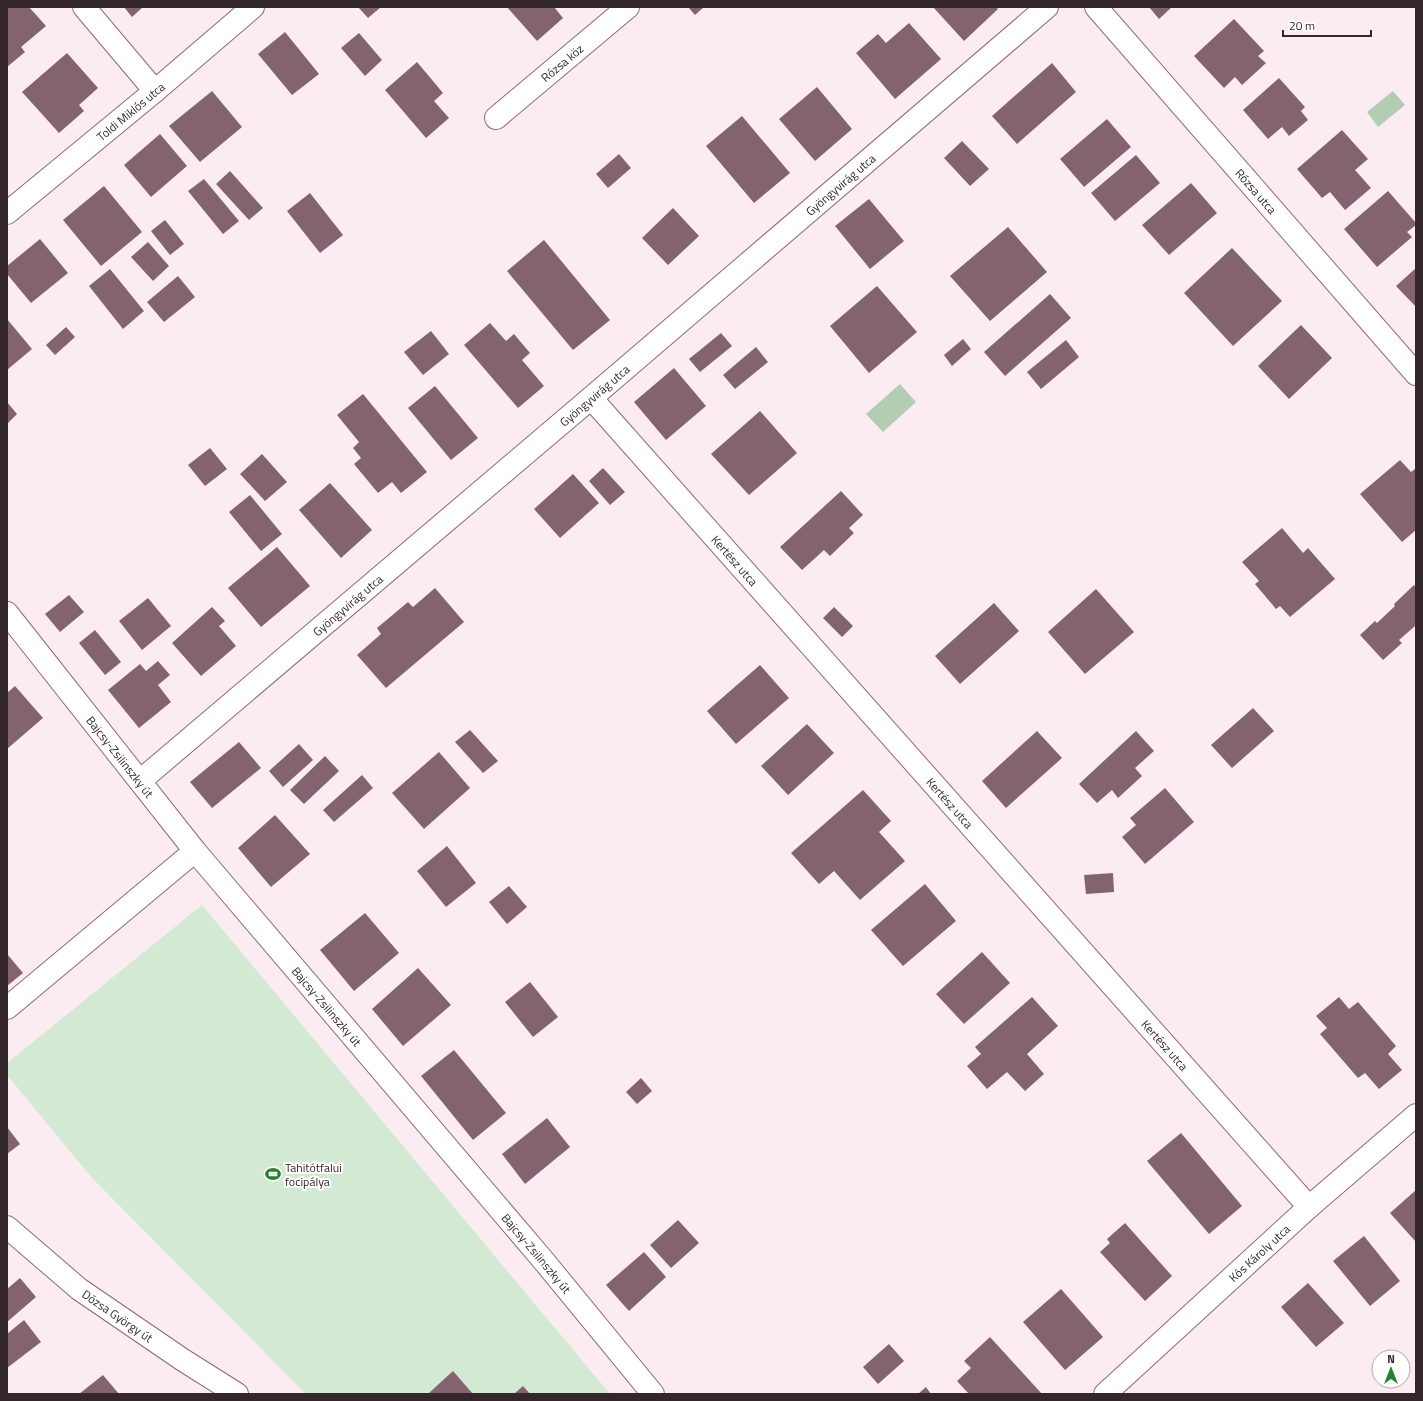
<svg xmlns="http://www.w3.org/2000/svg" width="1423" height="1401" font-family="'Titillium Web',sans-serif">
	<rect width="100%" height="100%" fill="#fbecf1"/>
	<path fill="#d3e9d3" d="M202,905L610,1394H306L92,1178L7,1075V1063Z"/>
	<path fill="#b2cdb2" d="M1393,91L1405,105L1378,127L1367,112Z
		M900,384L916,402L883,432L866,414Z"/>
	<path fill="#846370" d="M7,7H29L46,26L21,47L25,52L7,67Z
		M124,7H143L132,17Z
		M358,7H381L368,18Z
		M507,7H554L563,18L537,41Z
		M688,7H704L695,15Z
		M933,7H996L998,9L964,41Z
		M1149,7H1172L1159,19Z
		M1234,19L1264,51L1258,56L1266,63L1242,85L1235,77L1224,88L1194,56Z
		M909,23L941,59L895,99L856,53L878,34L886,43Z
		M285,32L319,74L292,95L258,54Z
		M359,33L382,60L365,76L341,48Z
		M67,53L98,88L79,105L84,111L59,133L22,92Z
		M417,62L443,93L434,101L449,118L426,138L385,90Z
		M1052,63L1076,92L1017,144L992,116Z
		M1279,78L1305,107L1301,111L1308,120L1289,136L1282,127L1268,139L1243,110Z
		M817,87L852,129L815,161L779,119Z
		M212,91L242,127L200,162L169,126Z
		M742,116L790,173L754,203L706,146Z
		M1107,119L1131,147L1084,187L1060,159Z
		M1342,130L1368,159L1355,170L1371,188L1345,210L1330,192L1322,198L1297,169Z
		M160,134L187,166L151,197L124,165Z
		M962,141L989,169L970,186L944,158Z
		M619,154L631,168L608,188L596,174Z
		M1136,155L1160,183L1115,221L1091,193Z
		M230,171L263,208L249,220L216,184Z
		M204,179L239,221L223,234L188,191Z
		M1191,183L1217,213L1169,255L1142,225Z
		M104,186L142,232L101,266L63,220Z
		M1388,191L1416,223V225L1407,232L1412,237L1377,267L1344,229Z
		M310,193L343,235L320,253L287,211Z
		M869,199L904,241L870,269L835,226Z
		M673,208L699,236L668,265L642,238Z
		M165,220L184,244L170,255L151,231Z
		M1008,227L1047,272L990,321L950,276Z
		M40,239L68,273L31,303L7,274V266Z
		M544,240L610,320L573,350L507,271Z
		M148,242L169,266L153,281L131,257Z
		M1232,248L1282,301L1233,346L1184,293Z
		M1416,268V307L1396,286Z
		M110,269L144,311L123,329L89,286Z
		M178,276L195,297L164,322L147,302Z
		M877,286L917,332L869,373L830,326Z
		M1050,294L1071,318L1005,376L984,352Z
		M7,319L32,349L7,370Z
		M490,323L506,341L514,334L530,353L522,360L544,386L518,408L464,345Z
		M1301,325L1332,358L1289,399L1258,366Z
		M66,327L75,337L55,355L46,345Z
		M431,331L449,354L423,375L404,352Z
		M721,333L732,346L700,372L689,359Z
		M963,339L971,349L952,366L944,355Z
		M1066,340L1079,357L1041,389L1027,372Z
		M756,347L768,362L735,389L723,375Z
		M674,368L706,406L666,440L634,402Z
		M435,386L478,438L451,460L408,408Z
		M363,394L427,472L401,493L392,482L378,493L354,464L361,458L353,448L359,442L337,415Z
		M7,402L17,414L7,424Z
		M760,411L797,453L749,495L711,454Z
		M210,448L227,469L205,486L188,465Z
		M262,454L287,482L265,501L240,474Z
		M1400,460L1411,472L1416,468V530L1402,542L1360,494Z
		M603,468L625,492L610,505L589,481Z
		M573,474L599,503L560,538L534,509Z
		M330,483L372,530L341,558L299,510Z
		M841,491L863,515L849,528L854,533L830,556L824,550L802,570L780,547Z
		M250,495L282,534L261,551L229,512Z
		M1282,528L1303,553L1308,548L1335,579L1290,617L1280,606L1276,609L1255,584L1259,581L1242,562Z
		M277,547L310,586L261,627L228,588Z
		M1414,585L1416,588V628L1415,626L1399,640L1402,643L1383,660L1360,635L1375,621L1377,623L1395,606L1394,604Z
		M435,588L464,622L386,688L357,655L381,634L377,628L408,602L413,607Z
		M1096,589L1134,632L1085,674L1048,632Z
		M69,595L84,612L60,632L45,614Z
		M148,598L171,626L142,650L119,621Z
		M994,603L1019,631L960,684L935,656Z
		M212,607L225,621L219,626L236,646L201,676L172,643Z
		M834,607L853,626L842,637L823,618Z
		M95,630L121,662L105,675L79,643Z
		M158,661L170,675L158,685L171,702L139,728L108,690L140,664L146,671Z
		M760,665L789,698L736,744L707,711Z
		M15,686L43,718L7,749V693Z
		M1253,708L1274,731L1232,768L1211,745Z
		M807,724L834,753L788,795L761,766Z
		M470,730L498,761L483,773L455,742Z
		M1037,731L1062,758L1006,808L982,781Z
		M1136,731L1154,751L1135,768L1142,776L1118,798L1112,790L1097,803L1079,784Z
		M239,742L261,768L212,808L190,782Z
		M299,744L313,760L283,787L269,771Z
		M439,752L470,788L424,829L392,793Z
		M325,756L339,771L304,804L290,790Z
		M362,775L373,788L334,822L323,810Z
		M1165,788L1194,822L1145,864L1122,837L1136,825L1130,818Z
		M863,790L891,821L879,832L905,861L860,900L834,871L819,884L791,853Z
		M275,815L310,854L271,887L238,848Z
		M447,846L476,883L446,907L417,871Z
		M1113,873L1114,892L1086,894L1084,875Z
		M925,884L956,921L903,966L871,930Z
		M509,886L527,907L507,924L489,902Z
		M365,913L399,953L354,991L320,950Z
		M982,952L1010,983L964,1024L936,994Z
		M8,955L23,973L7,986V956Z
		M418,968L451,1005L403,1046L372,1009Z
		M530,982L558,1017L533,1037L505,1002Z
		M1032,997L1058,1026L1027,1054L1044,1074L1025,1091L1007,1072L987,1089L967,1066L981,1054L975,1047Z
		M1339,997L1349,1009L1358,1002L1396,1046L1388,1054L1402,1070L1379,1089L1365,1073L1358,1078L1320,1034L1327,1028L1316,1016Z
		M454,1050L506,1113L473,1140L421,1076Z
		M641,1078L652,1091L637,1104L626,1092Z
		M547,1118L570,1147L525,1184L502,1154Z
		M7,1127L20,1144L7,1154Z
		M1181,1133L1242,1206L1209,1234L1147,1161Z
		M1416,1190V1242L1390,1213Z
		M678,1220L699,1243L671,1268L650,1245Z
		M1125,1223L1172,1276L1145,1301L1100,1252L1110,1243L1107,1239Z
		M1364,1236L1400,1281L1370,1306L1333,1261Z
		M644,1252L666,1277L629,1311L606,1285Z
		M20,1278L36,1297L7,1322V1289Z
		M1308,1283L1344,1323L1316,1347L1281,1307Z
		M1061,1289L1103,1337L1065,1370L1023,1322Z
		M24,1320L41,1342L7,1368V1334Z
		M990,1337L1042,1394H969L957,1381L971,1368L964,1361Z
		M889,1344L904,1361L878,1384L863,1367Z
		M453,1371L473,1394H430L429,1393Z
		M103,1375L119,1394H79Z
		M523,1386L530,1394H514Z
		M926,1387L931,1394H918Z"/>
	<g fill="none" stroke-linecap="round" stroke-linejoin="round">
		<defs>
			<g id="street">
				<path d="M84,7L155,91"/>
				<path id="s1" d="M1096,7L1416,374"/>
				<path id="s2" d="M496,118L628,7"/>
				<path id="s3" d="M7,213L155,91L253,7"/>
				<path id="s4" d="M591,398L1309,1207"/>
				<path id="s5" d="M7,613L195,851L543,1260L653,1394"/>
				<path id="s6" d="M140,781L591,398L1047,7"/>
				<path d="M7,1008L195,851"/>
				<path id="s7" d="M7,1227L79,1289L183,1360L237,1394"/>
				<path id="s8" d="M1105,1394L1309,1207L1416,1115"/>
			</g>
		</defs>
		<use href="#street" stroke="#8b6a77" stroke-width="24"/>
		<use href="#street" stroke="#fff" stroke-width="22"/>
	</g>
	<defs>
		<symbol id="stadium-bare" viewBox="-9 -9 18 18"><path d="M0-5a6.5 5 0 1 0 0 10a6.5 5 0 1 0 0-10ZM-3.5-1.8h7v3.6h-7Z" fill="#278130" stroke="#fff" stroke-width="2.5" paint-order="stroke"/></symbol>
	</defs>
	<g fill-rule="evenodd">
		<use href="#stadium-bare" x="262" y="1163" width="22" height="22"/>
	</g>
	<g text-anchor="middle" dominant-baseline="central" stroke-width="4" stroke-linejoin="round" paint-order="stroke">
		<g font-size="12" fill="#34272c" stroke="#fff">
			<text stroke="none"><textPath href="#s2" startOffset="86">Rózsa köz</textPath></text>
			<text stroke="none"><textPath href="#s3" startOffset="160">Toldi Miklós utca</textPath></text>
			<text stroke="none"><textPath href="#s6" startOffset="920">Gyöngyvirág utca</textPath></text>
			<text stroke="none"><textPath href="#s1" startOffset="244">Rózsa utca</textPath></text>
			<text stroke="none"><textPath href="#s6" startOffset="596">Gyöngyvirág utca</textPath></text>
			<text stroke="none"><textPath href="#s4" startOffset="217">Kertész utca</textPath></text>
			<text stroke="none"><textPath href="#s6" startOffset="272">Gyöngyvirág utca</textPath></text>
			<text stroke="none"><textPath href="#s5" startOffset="183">Bajcsy-Zsilinszky út</textPath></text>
			<text stroke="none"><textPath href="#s4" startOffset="541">Kertész utca</textPath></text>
			<text stroke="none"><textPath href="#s5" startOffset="507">Bajcsy-Zsilinszky út</textPath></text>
			<text stroke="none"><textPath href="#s4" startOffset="865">Kertész utca</textPath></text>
			<text stroke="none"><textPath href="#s5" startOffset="831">Bajcsy-Zsilinszky út</textPath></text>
			<text stroke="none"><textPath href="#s8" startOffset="209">Kós Károly utca</textPath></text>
			<text stroke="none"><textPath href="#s7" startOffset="142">Dózsa György út</textPath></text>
		</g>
		<g font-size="12" fill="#34272c" stroke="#fff" text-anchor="start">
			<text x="285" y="1167">Tahitótfalui<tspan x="285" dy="14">focipálya</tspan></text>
		</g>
	</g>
	<rect width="1423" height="1401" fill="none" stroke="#34272c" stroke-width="16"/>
	<g transform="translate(1391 1369)"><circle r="19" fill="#ffffff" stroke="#aea9ab"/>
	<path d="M0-3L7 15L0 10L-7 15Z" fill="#278130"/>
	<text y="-6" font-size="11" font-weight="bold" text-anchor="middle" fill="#34272c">N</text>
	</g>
	<path d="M1283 30v6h88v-6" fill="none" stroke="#34272c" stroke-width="2"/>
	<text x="1289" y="30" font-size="12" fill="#34272c" stroke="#ffffff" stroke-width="3" paint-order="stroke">20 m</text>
</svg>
